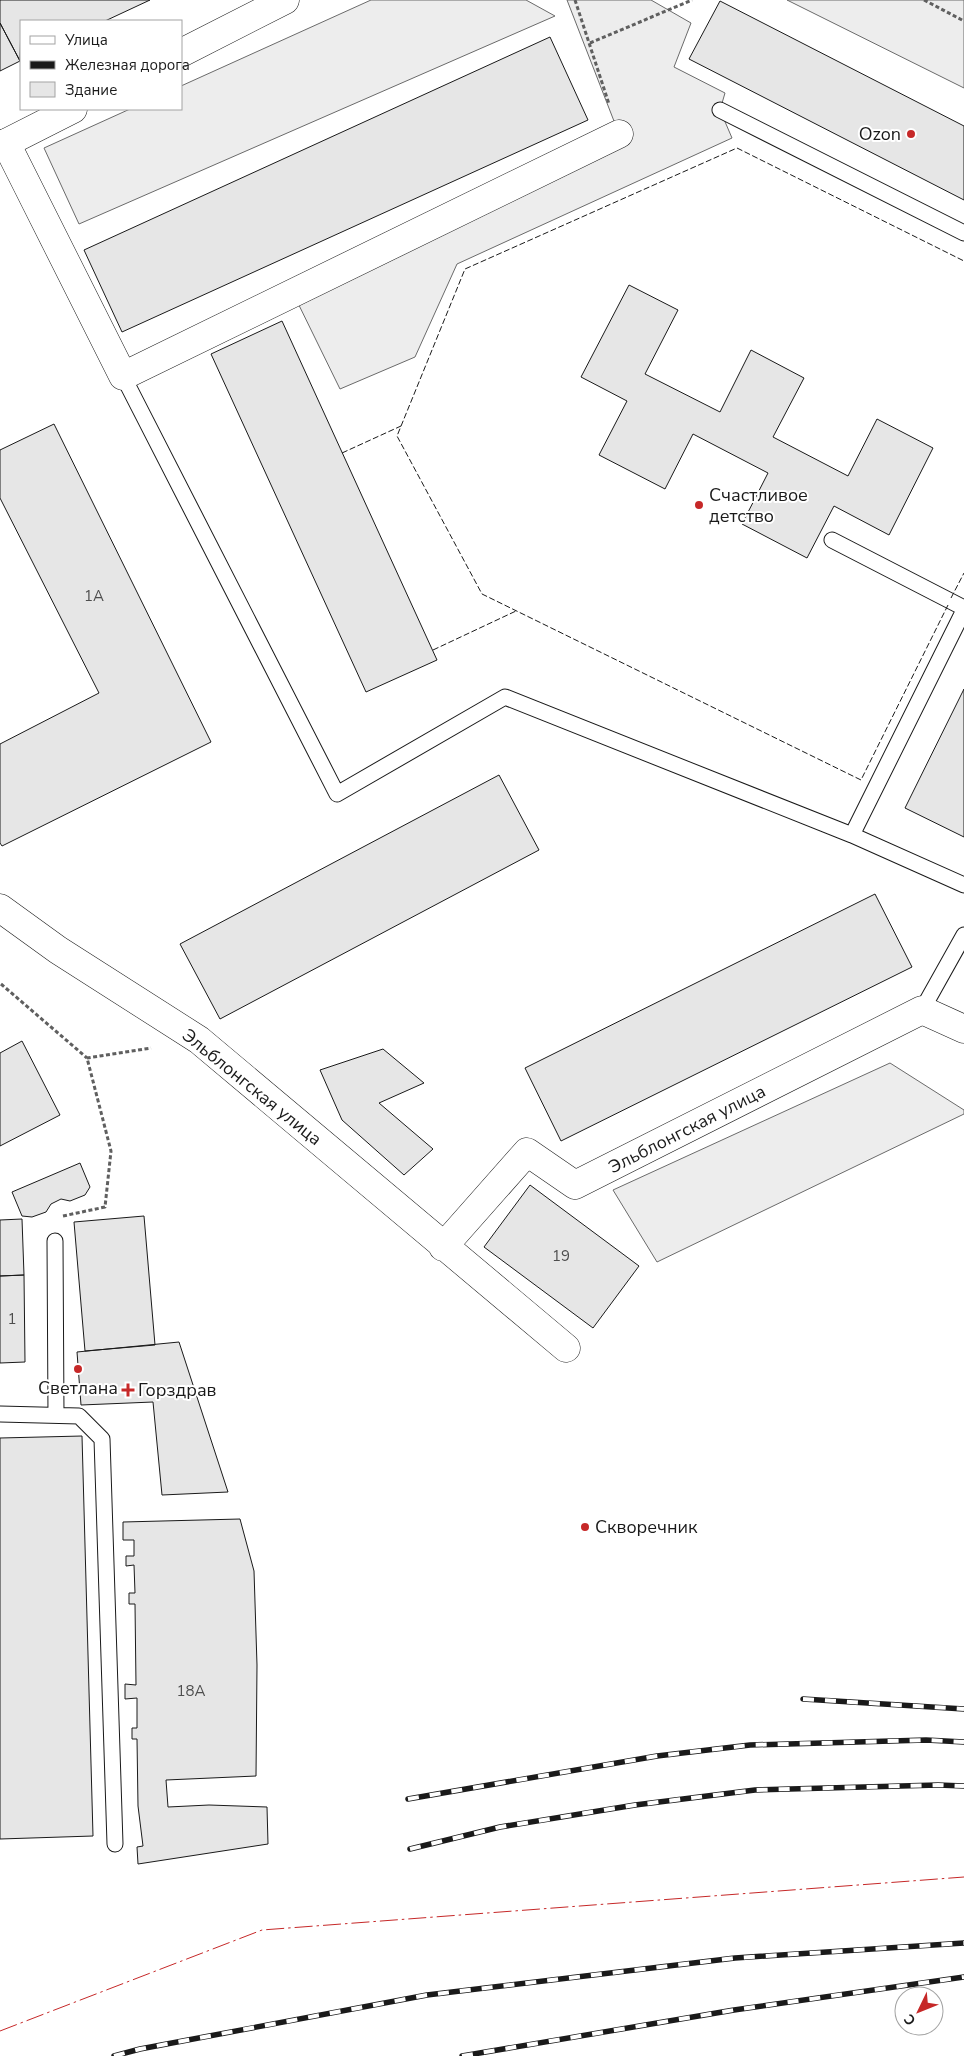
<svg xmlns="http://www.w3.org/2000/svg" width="964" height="2056" font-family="'Nunito Sans',sans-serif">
	<rect width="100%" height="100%" fill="#fff"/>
	<path fill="#ededed" stroke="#6a6a6a" d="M371,0H526L555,16L79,224L44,148L130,109H181V86Z
		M567,0H651L691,23L674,67L725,93L720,110L732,138L457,264L415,357L340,389L293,293L619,134Z
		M787,0H964V88Z
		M890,1063L964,1110V1114L657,1262L613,1190Z"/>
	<path fill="#e6e6e6" stroke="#1a1a1a" d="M0,0H150L105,21H21L20,61L0,23Z
		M720,1L964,126V200L689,59Z
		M0,23L20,61L0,71Z
		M550,37L588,120L122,332L84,250Z
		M629,285L678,310L645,374L720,412L751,350L804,378L773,437L848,476L877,419L933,448L889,535L834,506L807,558L742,524L768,473L693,434L665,489L599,455L627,401L581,377Z
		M282,321L437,660L366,692L211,354Z
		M54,424L211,742L2,846L0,843V744L99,693L0,498V450Z
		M964,689V837L905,808Z
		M499,775L539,850L220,1019L180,944Z
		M875,894L912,967L561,1141L525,1068Z
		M22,1041L60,1115L0,1146V1053Z
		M383,1049L424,1083L379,1103L433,1149L404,1175L342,1120L320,1070Z
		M80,1163L90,1187L85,1195L70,1201L61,1199L51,1204L46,1212L32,1217L22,1216L12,1192Z
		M530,1185L639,1266L593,1328L484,1247Z
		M144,1216L155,1345L85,1351L74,1222Z
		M22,1219L24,1275L0,1276V1220Z
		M24,1275L25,1362L0,1363V1276Z
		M179,1342L228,1492L162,1495L153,1402L81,1405L77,1352Z
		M82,1436L93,1836L0,1839V1438Z
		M240,1519L254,1571L257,1665L256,1776L166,1780L168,1807L209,1805L267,1807L268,1844L138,1864L137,1847L143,1846L138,1806L137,1739H132V1728H137V1698L125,1699V1684L136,1685L135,1604H129V1593H135L134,1565L126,1566V1556H134V1540H123V1522Z"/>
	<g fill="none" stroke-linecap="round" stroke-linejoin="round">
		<defs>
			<path id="lane" d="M720,110L964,233
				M123,376L337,794L505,697L852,835L964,885
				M832,540L964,608
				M852,835L964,610
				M922,1010L964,935
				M55,1241L56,1415
				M0,1414L79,1416L102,1439L115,1844"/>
			<path id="street" d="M6,143L123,376L619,134
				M0,908L58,950L199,1040L566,1348
				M443,1247L527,1152L575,1185L922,1010L964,1029"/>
			<path id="secondary" d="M181,53L285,0
				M0,146L73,109"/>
		</defs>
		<use href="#lane" stroke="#1a1a1a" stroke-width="17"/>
		<use href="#street" stroke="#1a1a1a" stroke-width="29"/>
		<use href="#secondary" stroke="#1a1a1a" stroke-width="29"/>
		<path stroke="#5f5f5f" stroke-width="3" stroke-dasharray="4 2.5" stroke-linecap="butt" d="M575,0L609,104
			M924,0L964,21
			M590,43L692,0
			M1,984L87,1058
			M63,1216L105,1207L111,1151L87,1058L151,1048"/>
		<use href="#lane" stroke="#fff" stroke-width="15"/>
		<use href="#street" stroke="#fff" stroke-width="28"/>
		<use href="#secondary" stroke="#fff" stroke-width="28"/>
		<defs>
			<path id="rail" d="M803,1699L964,1709
				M408,1799L657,1756L750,1745L926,1740L964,1742
				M410,1849L500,1827L635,1805L755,1790L938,1785L964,1786
				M114,2056L140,2049L427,1995L735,1958L964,1943
				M462,2056L734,2010L964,1977"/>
		</defs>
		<use href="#rail" stroke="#1a1a1a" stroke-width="5.5"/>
		<use href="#rail" stroke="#fff" stroke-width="4" stroke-dasharray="11" stroke-linecap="butt"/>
		<path stroke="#1a1a1a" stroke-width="1" stroke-dasharray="6 2.5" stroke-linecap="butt" d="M342,453L401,426
			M951,598L964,573
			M948,605L861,780L482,594L397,436L465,269L737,148L964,261
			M433,650L516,611"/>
		<path stroke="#c62828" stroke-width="1" stroke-dasharray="18 4 2.5 4" stroke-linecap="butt" d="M0,2031L262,1930L964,1877"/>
	</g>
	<g fill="#c62828" stroke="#fff" stroke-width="2">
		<circle cx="911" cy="134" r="5"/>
		<circle cx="699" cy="505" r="5"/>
		<circle cx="78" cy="1369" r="5"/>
		<path d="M125.5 1382.5h5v5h5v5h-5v5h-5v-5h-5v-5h5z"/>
		<circle cx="585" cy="1527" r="5"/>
	</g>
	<g text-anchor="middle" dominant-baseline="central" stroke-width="4" stroke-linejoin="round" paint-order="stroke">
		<g font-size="15" fill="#4d4d4d">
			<text x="94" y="596">1А</text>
			<text x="561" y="1256">19</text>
			<text x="12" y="1319">1</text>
			<text x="191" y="1691">18А</text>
		</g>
		<g font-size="18" fill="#1a1a1a" stroke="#fff" text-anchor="start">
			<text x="901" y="134" text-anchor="end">Ozon</text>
			<text x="709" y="495">Счастливое<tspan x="709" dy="21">детство</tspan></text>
			<text x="78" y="1388" text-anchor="middle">Светлана</text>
			<text x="138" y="1390">Горздрав</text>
			<text x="595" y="1527">Скворечник</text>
		</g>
		<g font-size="18" fill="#1a1a1a" stroke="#fff">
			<text transform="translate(252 1087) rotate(39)">Эльблонгская улица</text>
			<text transform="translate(687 1129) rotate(-27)">Эльблонгская улица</text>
		</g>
	</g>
	<rect x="20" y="20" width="162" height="90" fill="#ffffff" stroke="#a3a3a3"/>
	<rect x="30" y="36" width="25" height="8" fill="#ffffff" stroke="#a3a3a3"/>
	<text x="65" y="45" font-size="15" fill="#1a1a1a">Улица</text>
	<rect x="30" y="61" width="25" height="8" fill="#1a1a1a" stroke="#a3a3a3"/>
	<text x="65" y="70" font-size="15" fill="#1a1a1a">Железная дорога</text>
	<rect x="30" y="82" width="25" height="15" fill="#e6e6e6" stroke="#a3a3a3"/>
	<text x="65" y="95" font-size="15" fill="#1a1a1a">Здание</text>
	<g transform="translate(919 2011) rotate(227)"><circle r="24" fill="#ffffff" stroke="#a3a3a3"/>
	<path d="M0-4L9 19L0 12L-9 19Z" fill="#c62828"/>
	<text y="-8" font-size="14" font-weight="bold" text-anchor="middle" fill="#1a1a1a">С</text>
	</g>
</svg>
